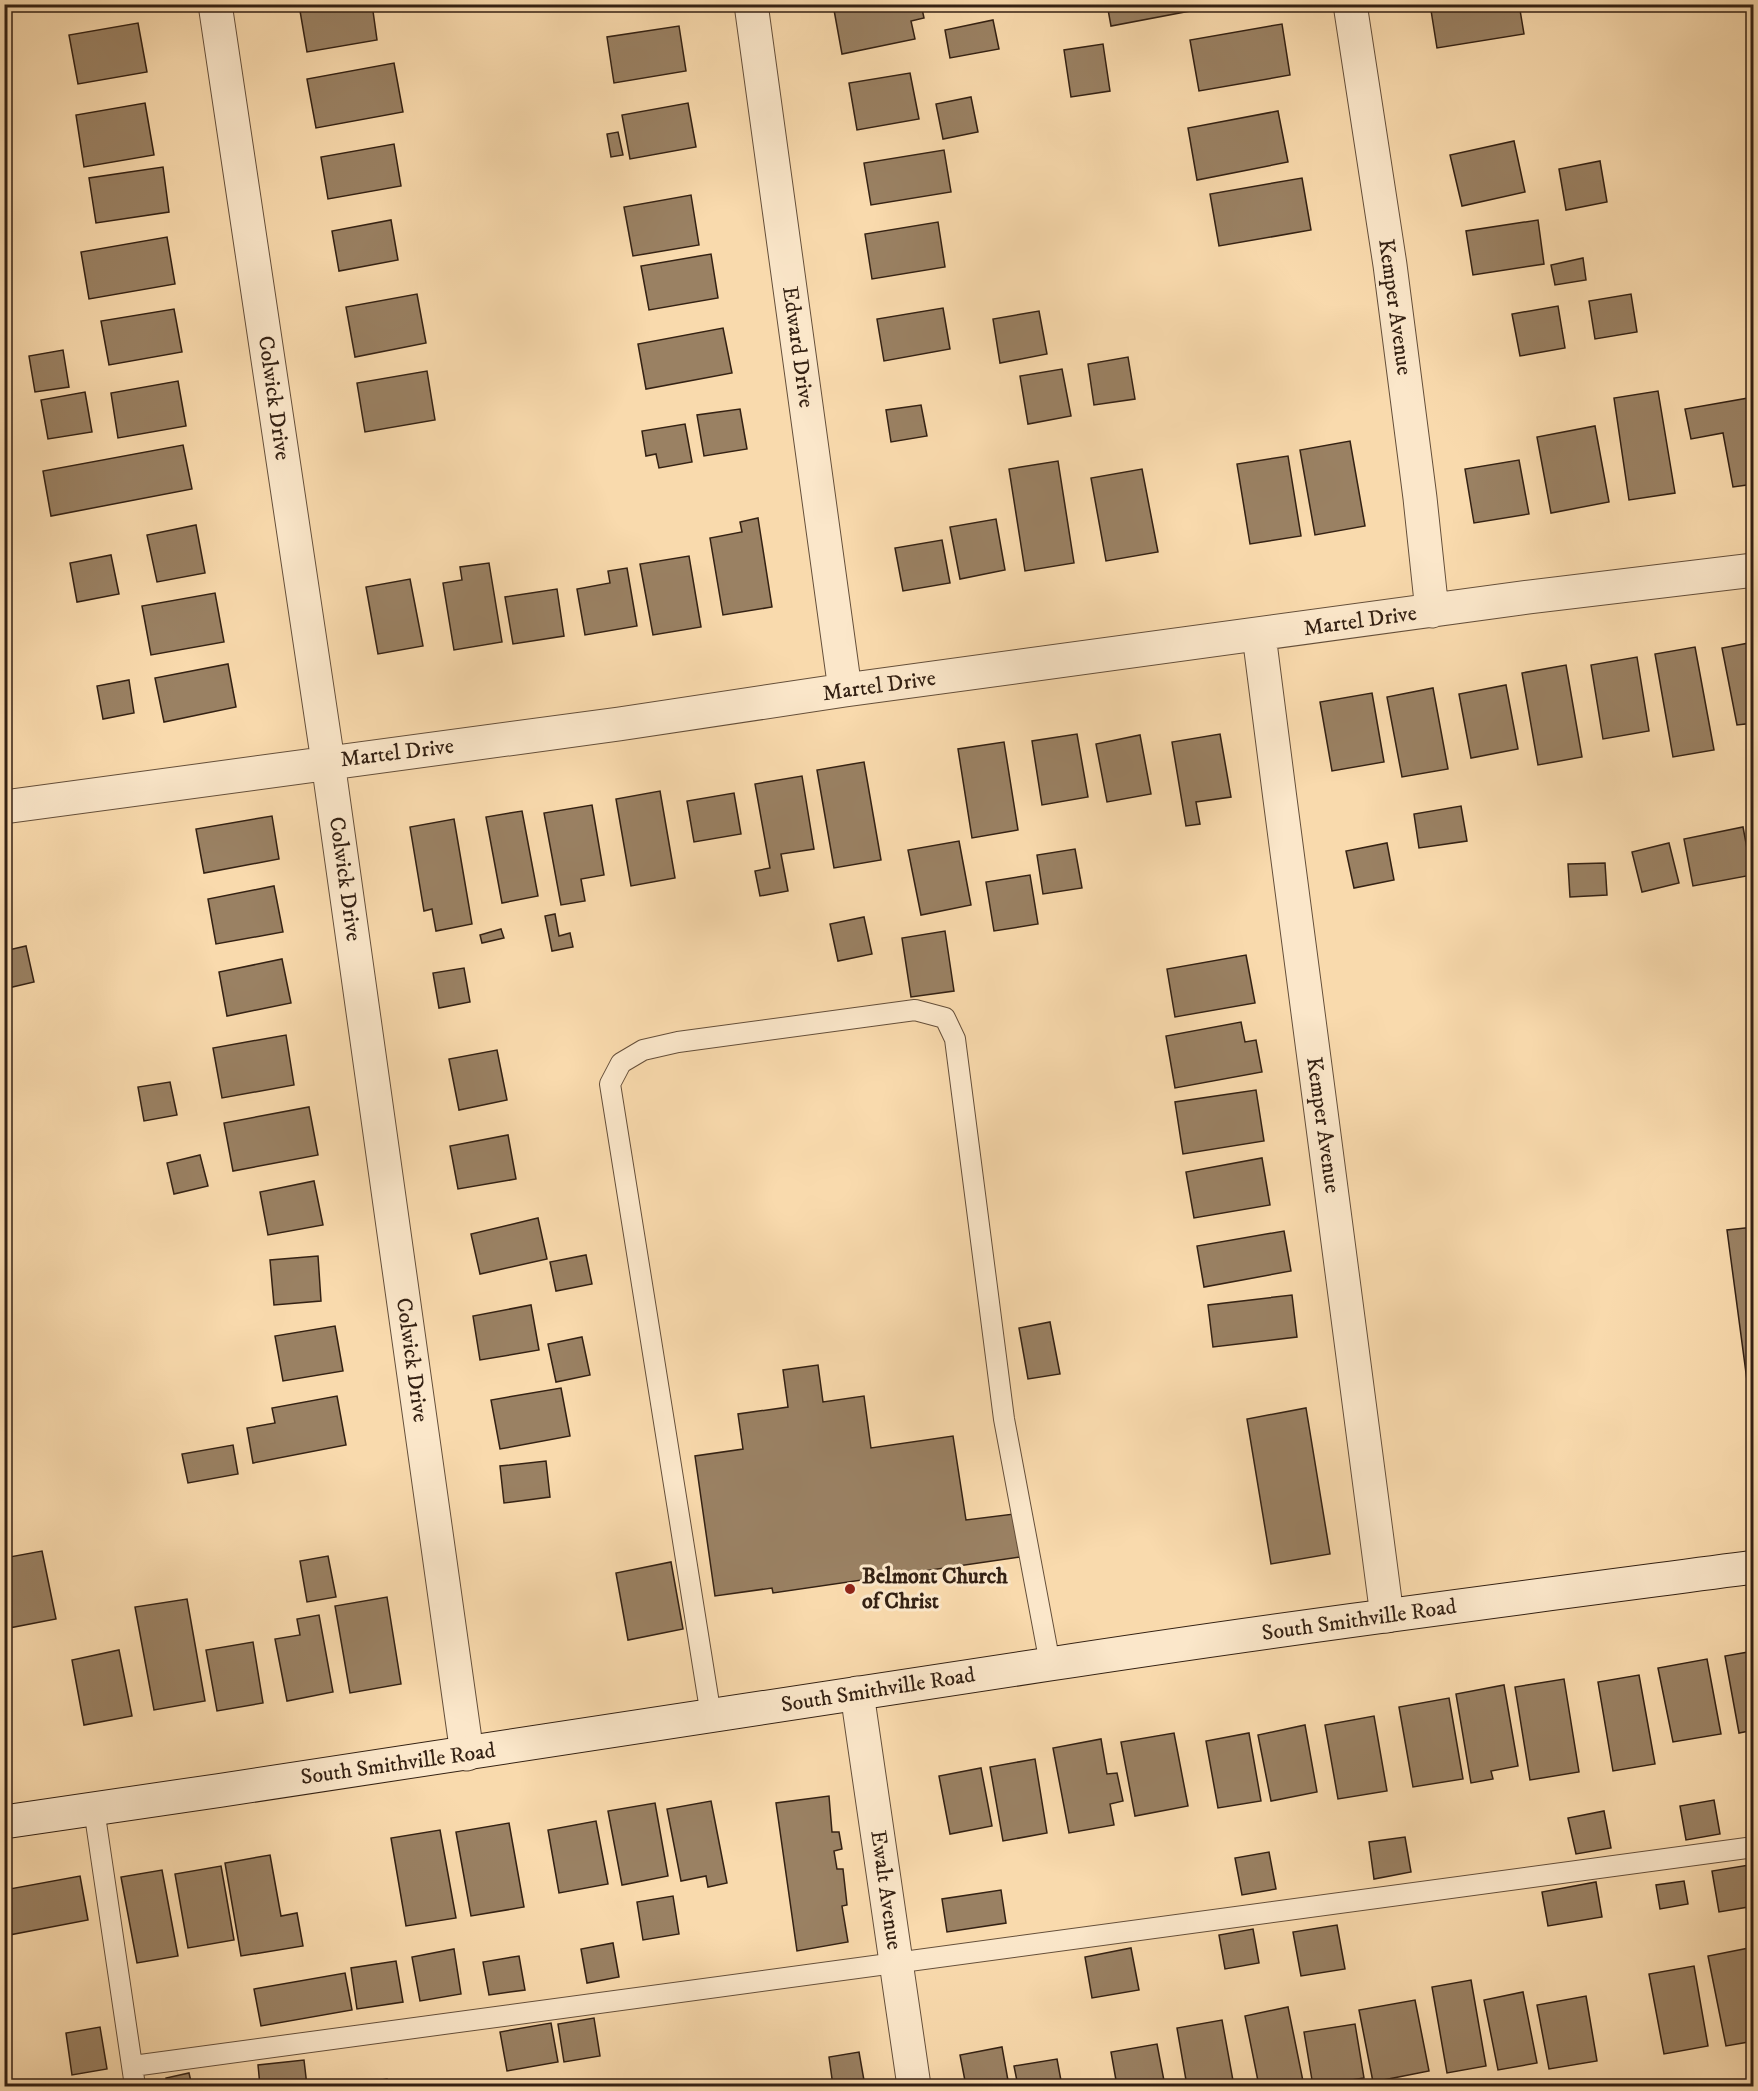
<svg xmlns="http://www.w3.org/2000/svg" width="1758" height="2091" font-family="'IM FELL DW Pica',serif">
	<rect width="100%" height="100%" fill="#f9daad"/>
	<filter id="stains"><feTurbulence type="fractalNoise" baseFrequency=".00333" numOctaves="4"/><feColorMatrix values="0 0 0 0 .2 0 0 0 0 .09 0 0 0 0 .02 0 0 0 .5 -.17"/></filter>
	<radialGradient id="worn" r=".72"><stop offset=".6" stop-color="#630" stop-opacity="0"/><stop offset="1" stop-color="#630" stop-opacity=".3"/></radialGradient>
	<path fill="#9a8163" stroke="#342113" stroke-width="1.5" d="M372,4L377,40L307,52L299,5Z
		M554,4H595L555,11Z
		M860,4H921L924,18L911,21L915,39L842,54L834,10Z
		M1107,4H1227L1111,26Z
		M1430,4H1519L1524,34L1437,48Z
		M993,20L999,49L950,58L945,30Z
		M138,23L147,72L78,84L69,35Z
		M1282,24L1290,75L1199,91L1190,40Z
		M679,26L686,71L614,83L607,37Z
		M1103,44L1110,91L1071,97L1064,50Z
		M394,63L403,112L316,128L307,79Z
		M910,73L919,119L857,130L849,83Z
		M971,97L978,132L943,139L936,104Z
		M145,103L154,155L84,167L76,115Z
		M688,103L696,147L630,159L622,115Z
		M1278,111L1288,162L1197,180L1188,128Z
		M618,132L623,155L611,157L607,134Z
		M1514,141L1525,192L1462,206L1450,155Z
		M394,144L401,186L328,199L321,157Z
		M944,150L951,192L871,205L864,163Z
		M1600,161L1607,202L1566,210L1559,169Z
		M163,167L169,212L96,223L89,178Z
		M1302,178L1311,230L1219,246L1210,194Z
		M691,195L699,245L633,256L624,207Z
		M391,220L398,260L339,271L332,231Z
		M1538,220L1544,264L1473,275L1466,231Z
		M938,222L945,267L872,279L865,234Z
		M167,237L175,284L89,299L81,252Z
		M711,254L718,298L649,310L641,266Z
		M1583,258L1586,280L1555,285L1551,265Z
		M417,294L426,343L355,357L346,307Z
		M1631,294L1637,332L1595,339L1589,301Z
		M1558,306L1565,348L1520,356L1512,314Z
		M943,308L950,349L884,361L877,319Z
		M174,309L182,352L109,365L101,321Z
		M1039,311L1047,354L1000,363L993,319Z
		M723,328L732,373L646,389L638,344Z
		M63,350L69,387L35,392L29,356Z
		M1128,357L1135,399L1094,405L1088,364Z
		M1062,369L1071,416L1028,424L1020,376Z
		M427,371L435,420L365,432L357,383Z
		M178,381L186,426L118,438L111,393Z
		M1658,391L1675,493L1629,500L1614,398Z
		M85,392L92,432L48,439L41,400Z
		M1754,397V484L1733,487L1723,433L1691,439L1685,409Z
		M921,405L927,436L891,442L886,410Z
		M740,409L747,449L704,456L697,415Z
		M685,424L692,462L659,468L656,454L646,456L642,431Z
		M1595,426L1609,502L1551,513L1537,437Z
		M1350,441L1365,526L1315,535L1300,450Z
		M183,445L192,489L51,516L43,471Z
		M1288,456L1301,536L1250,544L1237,464Z
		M1519,460L1529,514L1474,523L1465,469Z
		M1058,461L1074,563L1025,571L1009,469Z
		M1142,469L1158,552L1106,561L1091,478Z
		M758,518L772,607L723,615L710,538L742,532L740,522Z
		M996,519L1005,570L960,579L950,527Z
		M196,525L205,573L157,582L147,535Z
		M942,540L950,583L903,591L895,548Z
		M111,555L119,594L77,602L70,563Z
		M689,556L701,627L653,635L640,564Z
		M489,563L502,642L454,650L443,583L462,580L460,567Z
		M627,568L637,626L585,635L577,589L610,583L608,571Z
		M410,579L423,646L378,654L366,587Z
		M557,589L564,636L513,644L505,597Z
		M215,593L224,642L151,655L142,606Z
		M1754,642V723L1737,725L1722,648Z
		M1695,647L1714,750L1673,757L1655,654Z
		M1637,657L1649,731L1603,739L1591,665Z
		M228,664L236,707L164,722L155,678Z
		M1566,665L1582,757L1538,765L1522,673Z
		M129,680L134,713L103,719L97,686Z
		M1506,685L1518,749L1471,758L1459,694Z
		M1433,688L1448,769L1402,777L1387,697Z
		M1372,693L1384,762L1332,771L1320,702Z
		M1077,734L1088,797L1042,805L1032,741Z
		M1220,734L1231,797L1196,802L1200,824L1186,826L1172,742Z
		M1140,735L1151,794L1107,802L1096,744Z
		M1004,742L1018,830L972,838L958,749Z
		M864,762L881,860L834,868L817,770Z
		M802,776L814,849L781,854L788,891L760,896L755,871L770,868L755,784Z
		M660,791L675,878L631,886L616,799Z
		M734,793L741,834L694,842L687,801Z
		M592,805L604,875L581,879L585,901L561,905L544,813Z
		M1461,806L1467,841L1419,848L1414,814Z
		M522,811L538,896L502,903L486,817Z
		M272,816L279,859L204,873L196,829Z
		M454,819L472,924L436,931L432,909L424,911L410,827Z
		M1743,827L1752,875L1693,886L1684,839Z
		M959,841L971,905L921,915L908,850Z
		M1387,843L1394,880L1354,888L1346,851Z
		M1669,843L1679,883L1642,892L1632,852Z
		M1075,849L1082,888L1043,894L1037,855Z
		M1605,863L1607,895L1570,897L1568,864Z
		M1030,875L1038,924L994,931L986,882Z
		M274,886L283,932L216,944L208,899Z
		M555,914L559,936L570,933L573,947L552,951L545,916Z
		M864,917L872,954L838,961L830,924Z
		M501,929L504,938L482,943L480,935Z
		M945,931L954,991L911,997L902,938Z
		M26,946L34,982L4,989V951Z
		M1246,955L1255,1003L1175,1017L1167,969Z
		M282,959L291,1003L227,1016L219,972Z
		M464,968L470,1002L439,1008L433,973Z
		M1241,1022L1245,1042L1256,1040L1262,1072L1175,1088L1166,1036Z
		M286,1035L294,1085L222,1098L213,1048Z
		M497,1050L507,1100L459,1110L449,1059Z
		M170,1082L177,1115L144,1121L138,1087Z
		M1256,1090L1264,1141L1183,1154L1175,1102Z
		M309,1107L318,1155L233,1171L224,1123Z
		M508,1135L516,1179L458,1189L450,1146Z
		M200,1155L208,1186L174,1194L167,1163Z
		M1262,1158L1270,1205L1194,1218L1186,1172Z
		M314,1181L323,1225L268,1235L260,1192Z
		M538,1218L547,1259L480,1274L471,1234Z
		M1754,1227V1418H1752L1727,1230Z
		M1284,1231L1291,1271L1204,1287L1197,1246Z
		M586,1255L592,1284L556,1291L550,1262Z
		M318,1256L321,1301L274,1305L270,1260Z
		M1292,1295L1297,1337L1213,1347L1208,1305Z
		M531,1305L539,1350L480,1360L473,1316Z
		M1050,1322L1060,1374L1028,1379L1019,1328Z
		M335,1326L343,1371L283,1381L275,1336Z
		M582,1337L590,1375L556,1382L548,1344Z
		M818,1365L823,1402L864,1396L871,1448L953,1436L966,1520L1014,1514L1020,1557L773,1593L772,1588L715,1596L695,1456L743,1449L738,1414L788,1407L783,1370Z
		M561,1388L570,1436L500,1449L491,1400Z
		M337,1396L346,1445L253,1463L247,1428L275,1423L272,1408Z
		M1306,1408L1330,1554L1271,1564L1247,1419Z
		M233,1445L238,1474L188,1483L182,1454Z
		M546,1461L550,1497L504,1503L500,1466Z
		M42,1551L56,1619L4,1629V1558Z
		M328,1556L336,1597L307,1602L300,1561Z
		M671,1562L683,1629L628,1640L616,1573Z
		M387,1597L401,1684L350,1693L335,1606Z
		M187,1599L205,1701L154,1710L135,1607Z
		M319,1615L333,1692L287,1701L275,1639L300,1635L297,1619Z
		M253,1642L263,1703L217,1711L206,1650Z
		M119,1650L132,1716L84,1725L72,1660Z
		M1754,1651V1730L1739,1733L1725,1656Z
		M1707,1659L1721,1734L1673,1742L1658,1668Z
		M1639,1675L1655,1764L1613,1771L1598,1682Z
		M1564,1679L1579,1772L1530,1780L1515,1687Z
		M1504,1685L1518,1766L1491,1771L1493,1779L1471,1783L1456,1694Z
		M1449,1698L1463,1779L1413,1787L1399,1707Z
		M1374,1716L1387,1791L1338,1799L1325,1725Z
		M1305,1725L1317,1792L1271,1801L1258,1735Z
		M1174,1733L1188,1806L1135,1816L1121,1742Z
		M1249,1733L1261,1801L1218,1808L1206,1741Z
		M1101,1739L1107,1774L1117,1773L1123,1801L1110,1804L1114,1825L1069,1833L1053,1748Z
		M1035,1759L1047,1833L1003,1841L990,1767Z
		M981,1768L992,1826L950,1834L939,1776Z
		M829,1796L832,1832H839L842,1849L834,1851L837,1869H843L847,1905L842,1906L848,1942L797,1951L776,1803Z
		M1714,1800L1720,1834L1686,1840L1680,1806Z
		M711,1801L727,1883L708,1887L706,1876L681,1881L667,1809Z
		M655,1803L668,1876L622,1885L608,1811Z
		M1604,1811L1611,1848L1576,1854L1568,1818Z
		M596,1821L608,1884L559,1893L548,1830Z
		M509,1823L524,1907L471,1916L456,1832Z
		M440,1830L456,1918L406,1926L391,1838Z
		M1405,1837L1411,1872L1374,1879L1369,1842Z
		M1269,1852L1276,1889L1242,1895L1235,1858Z
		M270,1855L281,1916L297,1913L303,1946L241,1956L225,1863Z
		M1749,1865L1754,1888V1906L1719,1912L1712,1871Z
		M221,1866L234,1940L188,1948L175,1874Z
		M162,1870L178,1956L137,1963L121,1877Z
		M80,1876L88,1920L4,1936V1890Z
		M1684,1881L1688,1904L1660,1909L1656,1885Z
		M1596,1882L1602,1917L1548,1926L1542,1892Z
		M1001,1890L1006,1923L947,1932L942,1899Z
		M673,1896L679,1934L643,1940L637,1902Z
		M1337,1925L1345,1969L1301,1976L1293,1932Z
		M1253,1929L1259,1963L1225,1969L1219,1935Z
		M613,1943L619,1977L587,1983L581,1949Z
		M1754,1947V2041L1726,2046L1708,1956Z
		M1131,1948L1139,1990L1092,1998L1085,1957Z
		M454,1949L461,1994L420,2001L412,1957Z
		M519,1956L525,1990L489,1995L483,1962Z
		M396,1961L403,2002L357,2009L351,1968Z
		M1694,1966L1708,2046L1664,2054L1649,1974Z
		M345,1973L352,2010L261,2026L254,1989Z
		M1471,1980L1486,2066L1447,2073L1432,1987Z
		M1523,1992L1537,2063L1498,2070L1484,2000Z
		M1586,1996L1597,2061L1549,2069L1537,2005Z
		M1415,2000L1429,2071L1373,2082L1359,2010Z
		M1288,2007L1304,2086H1259L1245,2016Z
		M594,2018L600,2056L564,2062L558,2024Z
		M1222,2020L1234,2086H1187L1177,2028Z
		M551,2023L558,2062L507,2071L500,2032Z
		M1355,2024L1364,2078L1313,2086L1304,2032Z
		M100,2027L107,2069L72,2075L66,2033Z
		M1157,2044L1165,2086H1117L1111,2052Z
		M1002,2047L1009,2086H966L960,2055Z
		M859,2052L865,2086H833L829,2057Z
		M1057,2059L1062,2086H1018L1014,2066Z
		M304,2060L307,2086H260L258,2065Z
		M189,2073L192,2086H167L166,2078Z
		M387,2079L388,2086H362V2083Z"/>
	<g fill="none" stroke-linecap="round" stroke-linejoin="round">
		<defs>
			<path id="service" d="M711,1716L610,1084L621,1063L643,1050L678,1042L915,1010L945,1018L955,1039L1004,1419L1050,1664
				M94,1809L135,2086
				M133,2066L1754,1847"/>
			<path id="minor" d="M215,4L328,762L467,1754
				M751,4L845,690
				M1350,4L1390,265L1420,498L1432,611
				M1259,635C1300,962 1347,1288 1387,1616
				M4,807L619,724L845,690L1529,597L1754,570
				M857,1693L914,2086"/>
			<path id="secondary" d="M4,1822C353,1772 701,1716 1050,1664C1284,1628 1519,1598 1754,1567"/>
		</defs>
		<use href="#service" stroke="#654f3a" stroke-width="22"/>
		<use href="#minor" stroke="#654f3a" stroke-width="35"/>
		<use href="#secondary" stroke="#342113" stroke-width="35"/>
		<use href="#service" stroke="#fbe7ca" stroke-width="20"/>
		<use href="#minor" stroke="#fbe7ca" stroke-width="33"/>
		<use href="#secondary" stroke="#fbe7ca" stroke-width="33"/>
	</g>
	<circle fill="#8f2418" stroke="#fbe7ca" stroke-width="2" cx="850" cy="1589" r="6"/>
	<g text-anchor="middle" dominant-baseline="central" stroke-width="6" stroke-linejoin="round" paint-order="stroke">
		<g font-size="22" fill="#342113" stroke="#fbe7ca">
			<text transform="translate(1395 307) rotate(82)">Kemper Avenue</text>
			<text transform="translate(798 347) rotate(82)">Edward Drive</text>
			<text transform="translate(274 398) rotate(82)">Colwick Drive</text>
			<text transform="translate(1360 621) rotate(-8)">Martel Drive</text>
			<text transform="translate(879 686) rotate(-8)">Martel Drive</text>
			<text transform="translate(397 753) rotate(-7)">Martel Drive</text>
			<text transform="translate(345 879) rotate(82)">Colwick Drive</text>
			<text transform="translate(1323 1125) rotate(82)">Kemper Avenue</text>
			<text transform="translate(412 1360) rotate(82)">Colwick Drive</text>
			<text transform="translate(1359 1620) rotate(-8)">South Smithville Road</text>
			<text transform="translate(878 1690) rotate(-9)">South Smithville Road</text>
			<text transform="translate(398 1764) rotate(-8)">South Smithville Road</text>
			<text transform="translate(886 1890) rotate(82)">Ewalt Avenue</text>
		</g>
		<g font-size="22" font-weight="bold" fill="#342113" stroke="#fbe7ca" text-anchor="start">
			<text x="862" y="1576">Belmont Church<tspan x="862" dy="25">of Christ</tspan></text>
		</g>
	</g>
	<rect width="1758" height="2091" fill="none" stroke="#f9daad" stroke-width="24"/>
	<rect x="6" y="6" width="1746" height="2079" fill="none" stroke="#342113" stroke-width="3"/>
	<rect x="12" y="12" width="1734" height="2067" fill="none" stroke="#342113" stroke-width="1.5"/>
	<rect width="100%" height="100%" filter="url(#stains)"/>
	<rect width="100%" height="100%" fill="url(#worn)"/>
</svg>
